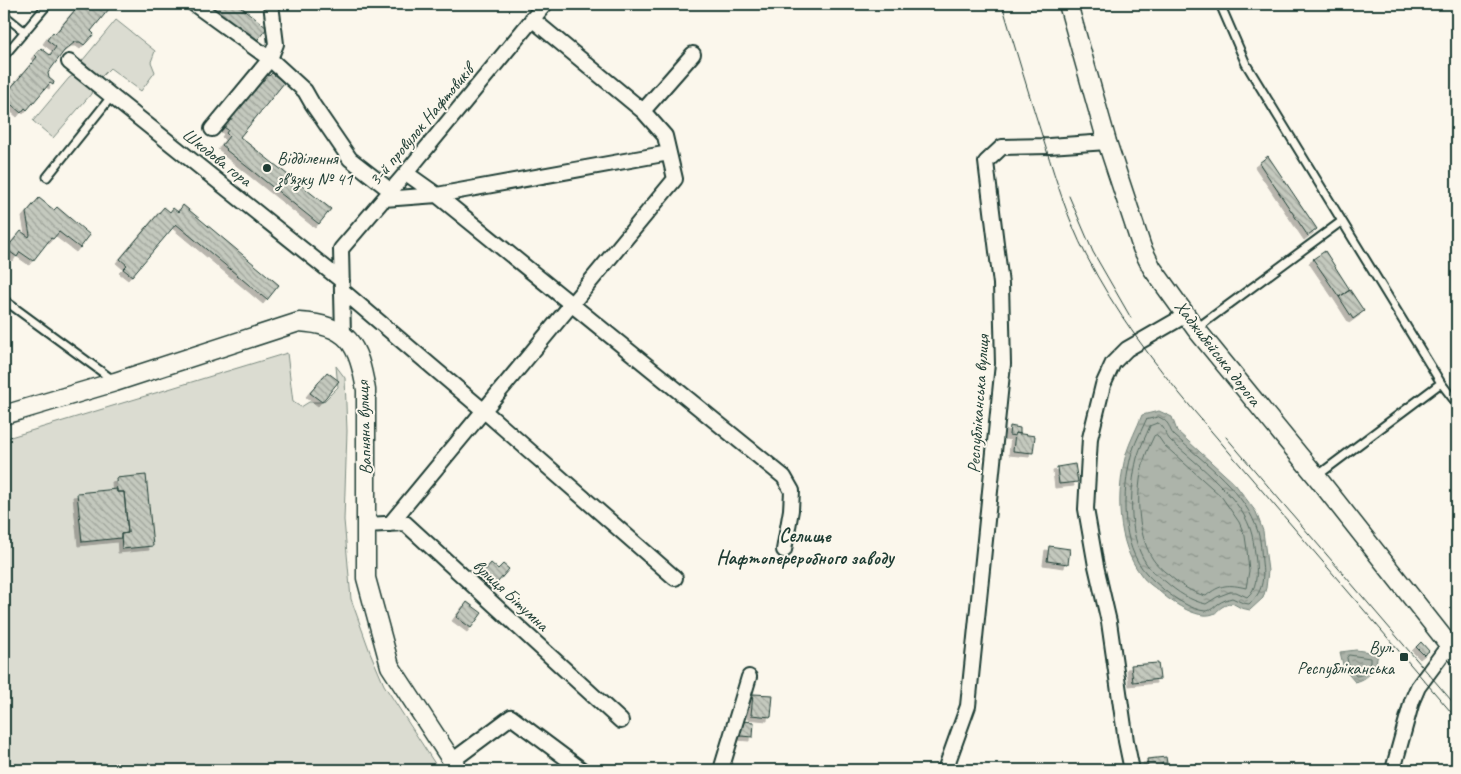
<svg xmlns="http://www.w3.org/2000/svg" width="1461" height="774" font-family="Caveat,sans-serif">
	<defs>
		<pattern id="water-ripples" width="26" height="14" patternUnits="userSpaceOnUse" patternTransform="scale(1.25)"><rect width="26" height="14" fill="#adb4aa"/><path d="M2 4q2-2 4 0t4 0M15 11q2-2 4 0t4 0" fill="none" stroke="#8c948b"/></pattern>
		<pattern id="building-back-hatch" width="6" height="6" patternUnits="userSpaceOnUse" patternTransform="scale(1.25)"><rect width="6" height="6" fill="#c4c9be"/><path d="M-1 5l2 2M0 0l6 6M5-1l2 2" fill="none" stroke="#9fa49b"/></pattern>
		<filter id="shadow"><feDropShadow dx="-4" dy="4" stdDeviation="0" flood-color="#0004"/></filter>
	</defs>
	<rect width="100%" height="100%" fill="#fbf7ec"/>
	<filter id="ink" filterUnits="userSpaceOnUse"><feTurbulence type="fractalNoise" baseFrequency=".02" numOctaves="2"/><feDisplacementMap in="SourceGraphic" scale="10" xChannelSelector="R" yChannelSelector="G"/><feConvolveMatrix kernelMatrix="1 2 1 2 8 2 1 2 1" color-interpolation-filters="sRGB"/></filter>
	<g filter="url(#ink)">
		<path fill="#dbdcd1" stroke="#7d8c82" d="M116,20L155,51L151,62L155,72L141,91L110,68L101,77L82,61Z
			M72,76C80,77 88,83 92,90L91,94L53,138L33,121L69,78Z
			M287,353L293,402L301,407L309,402H323L338,387L336,366L345,378L347,431L344,520L351,599L370,652L384,685L439,770H4V439Z"/>
		<path fill="url(#water-ripples)" stroke="#74847b" d="M1159,411L1172,417L1177,431L1235,484L1256,512L1263,531L1268,571L1266,588L1263,598L1250,610L1241,608L1232,603C1229,604 1225,605 1222,607C1218,609 1217,613 1213,614C1197,620 1170,601 1159,591C1153,586 1146,582 1142,576C1116,543 1116,493 1126,454C1130,441 1137,428 1142,415Z
			M1373,649L1378,652C1377,667 1370,679 1355,682L1344,669L1340,652L1356,650L1370,652Z"/>
		<g fill="none" stroke-linecap="round" stroke-linejoin="round">
			<path stroke="#586d63" stroke-width="1" d="M1159,417C1173,424 1167,429 1175,436C1205,463 1246,492 1258,532C1261,541 1261,552 1262,562C1264,580 1263,592 1249,604L1243,603L1232,598C1228,599 1222,601 1218,604C1214,607 1211,611 1205,611C1192,610 1174,598 1164,590C1159,585 1152,580 1147,574C1120,546 1122,491 1131,456C1134,444 1141,432 1146,420Z
				M1158,423C1166,427 1165,436 1171,441C1198,465 1244,499 1252,535C1254,544 1255,553 1256,562C1257,575 1257,589 1247,597L1236,592H1230L1217,597L1206,604C1191,601 1177,592 1166,582C1161,578 1155,574 1151,570C1127,542 1129,491 1137,458C1140,447 1146,436 1150,426Z
				M1157,435L1164,445L1221,496L1239,522L1245,536L1247,550L1249,571L1246,588C1229,584 1220,584 1206,596C1192,593 1179,584 1169,575C1161,569 1153,562 1149,552C1136,526 1136,485 1145,457C1147,450 1151,443 1154,436Z
				M1349,655L1370,658C1371,666 1365,676 1356,676L1349,667L1347,658Z"/>
		</g>
		<path fill="url(#building-back-hatch)" stroke="#1f3d34" filter="url(#shadow)" d="M80,4H103L109,9L91,31L94,34L84,45L80,42H75L64,51L48,73L49,78L54,82L53,85L50,83L27,110L25,108L21,113L4,98V96L37,57L35,55L41,48L50,55L56,47L47,40L53,32L55,34Z
			M205,4H241L240,6L267,28L254,44Z
			M264,72L269,76L272,73L284,83L240,137L331,209L319,224L226,150L227,149L222,145L229,136L226,133L228,130L221,125Z
			M1268,156L1317,229L1308,236L1259,163Z
			M39,198L54,210L57,207L90,235L80,248L59,232L53,239L51,238L33,261L20,252L17,257L6,249L21,231L29,237L30,235L26,213Z
			M183,205L279,285L267,300L176,224L132,276L123,269L127,265L120,259L164,207L170,212L173,208L178,212Z
			M1325,251L1350,290L1339,297L1313,259Z
			M1350,290L1364,311L1353,319L1339,297Z
			M327,372L339,381L322,402L310,393Z
			M1010,426L1020,428V434L1015,433V436L1009,435Z
			M1015,433L1035,436L1033,453L1013,451Z
			M1075,464L1078,482L1059,484L1057,467Z
			M146,475L153,546L122,549L121,534L128,533L124,492H117L116,478Z
			M117,489V492H124L128,533L121,534V538L82,542L77,493Z
			M1049,546L1070,549L1068,564L1047,561Z
			M491,563L498,569L503,564L509,569L492,589L478,578Z
			M467,602L482,613L471,628L456,617Z
			M1421,642L1429,651L1424,655L1416,647Z
			M1158,663L1160,679L1133,682L1131,665Z
			M753,694L773,695L771,717L751,715Z
			M741,721L754,722L753,737L740,736Z
			M1166,757L1167,763H1162L1163,770H1148L1147,759Z"/>
		<g fill="none" stroke-linecap="round" stroke-linejoin="round">
			<defs>
				<path id="service" d="M1220,4L1246,64L1441,383L1457,404
					M1457,4V5
					M4,15L25,32
					M4,56L48,4
					M47,177L111,97
					M4,300L113,380
					M1197,328L1342,221
					M1317,476L1441,383"/>
				<path id="minor" d="M194,4L270,59L305,91L313,105L350,159L391,191
					M69,62L342,281
					M643,111L693,54
					M212,129L270,59L276,44L271,4
					M406,173L437,195L784,477L792,491L791,510L784,550
					M384,199L437,195L669,153
					M343,291L483,410L675,578
					M343,335L341,249L406,173L545,4
					M390,524L675,179L665,136L643,111L532,19
					M366,525L405,523L621,721
					M452,761L511,717L582,770
					M721,770L749,677
					M945,770L968,706L1003,364L1001,284L986,162L1002,147L1049,146L1107,142
					M1132,770L1126,741L1109,622L1096,566L1086,509L1090,438L1103,385L1113,363L1127,349L1186,315
					M1393,770L1412,701L1418,687L1449,645"/>
				<path id="tertiary" d="M1068,4L1107,142L1142,248L1152,268L1196,329L1316,476L1457,655
					M4,415L115,382L299,322C349,325 358,344 366,390V578L390,666L458,770"/>
			</defs>
			<use href="#service" stroke="#1f3d34" stroke-width="11"/>
			<use href="#minor" stroke="#1f3d34" stroke-width="18"/>
			<use href="#tertiary" stroke="#1f3d34" stroke-width="21"/>
			<use href="#service" stroke="#fbf7ec" stroke-width="7"/>
			<use href="#minor" stroke="#fbf7ec" stroke-width="14"/>
			<use href="#tertiary" stroke="#fbf7ec" stroke-width="18"/>
			<path stroke="#1f3d34" stroke-width="1" d="M1002,4C1016,51 1030,98 1045,145C1057,183 1068,220 1086,255C1115,312 1153,362 1194,411L1457,719
				M1069,196L1093,252L1131,318
				M1226,437L1457,707"/>
		</g>
	</g>
	<g fill="#1f3d34" stroke="#fbf7ec" stroke-width="2">
		<circle cx="267" cy="168" r="5"/>
		<rect x="1399" y="652" width="10" height="10" rx="2.5"/>
	</g>
	<g text-anchor="middle" dominant-baseline="central" stroke-width="4" stroke-linejoin="round" paint-order="stroke">
		<g font-size="18" fill="#1f3d34" stroke="#fbf7ec">
			<text transform="translate(421 125) rotate(-50)">3-й провулок Нафтовиків</text>
			<text transform="translate(217 157) rotate(38)">Шкодова гора</text>
			<text transform="translate(1218 353) rotate(52)">Хаджибейська дорога</text>
			<text transform="translate(978 404) rotate(-86)">Республіканська вулиця</text>
			<text transform="translate(364 428) rotate(-92)">Вапняна вулиця</text>
			<text transform="translate(511 595) rotate(43)">вулиця Бітумна</text>
		</g>
		<g font-size="18" fill="#1f3d34" stroke="#fbf7ec" text-anchor="start">
			<text x="277" y="158">Відділення<tspan x="277" dy="21">зв'язку № 41</tspan></text>
			<text x="1394" y="647" text-anchor="end">Вул.<tspan x="1394" dy="21">Республіканська</tspan></text>
		</g>
		<g font-size="19" font-weight="bold" fill="#1f3d34" stroke="#fbf7ec">
			<text x="805" y="536">Селище<tspan x="805" dy="22">Нафтопереробного заводу</tspan></text>
		</g>
	</g>
	<rect width="1461" height="774" fill="none" stroke="#fbf7ec" stroke-width="20"/>
	<rect x="10" y="10" width="1441" height="754" fill="none" stroke="#1f3d34" stroke-width="2" filter="url(#ink)"/>
</svg>
